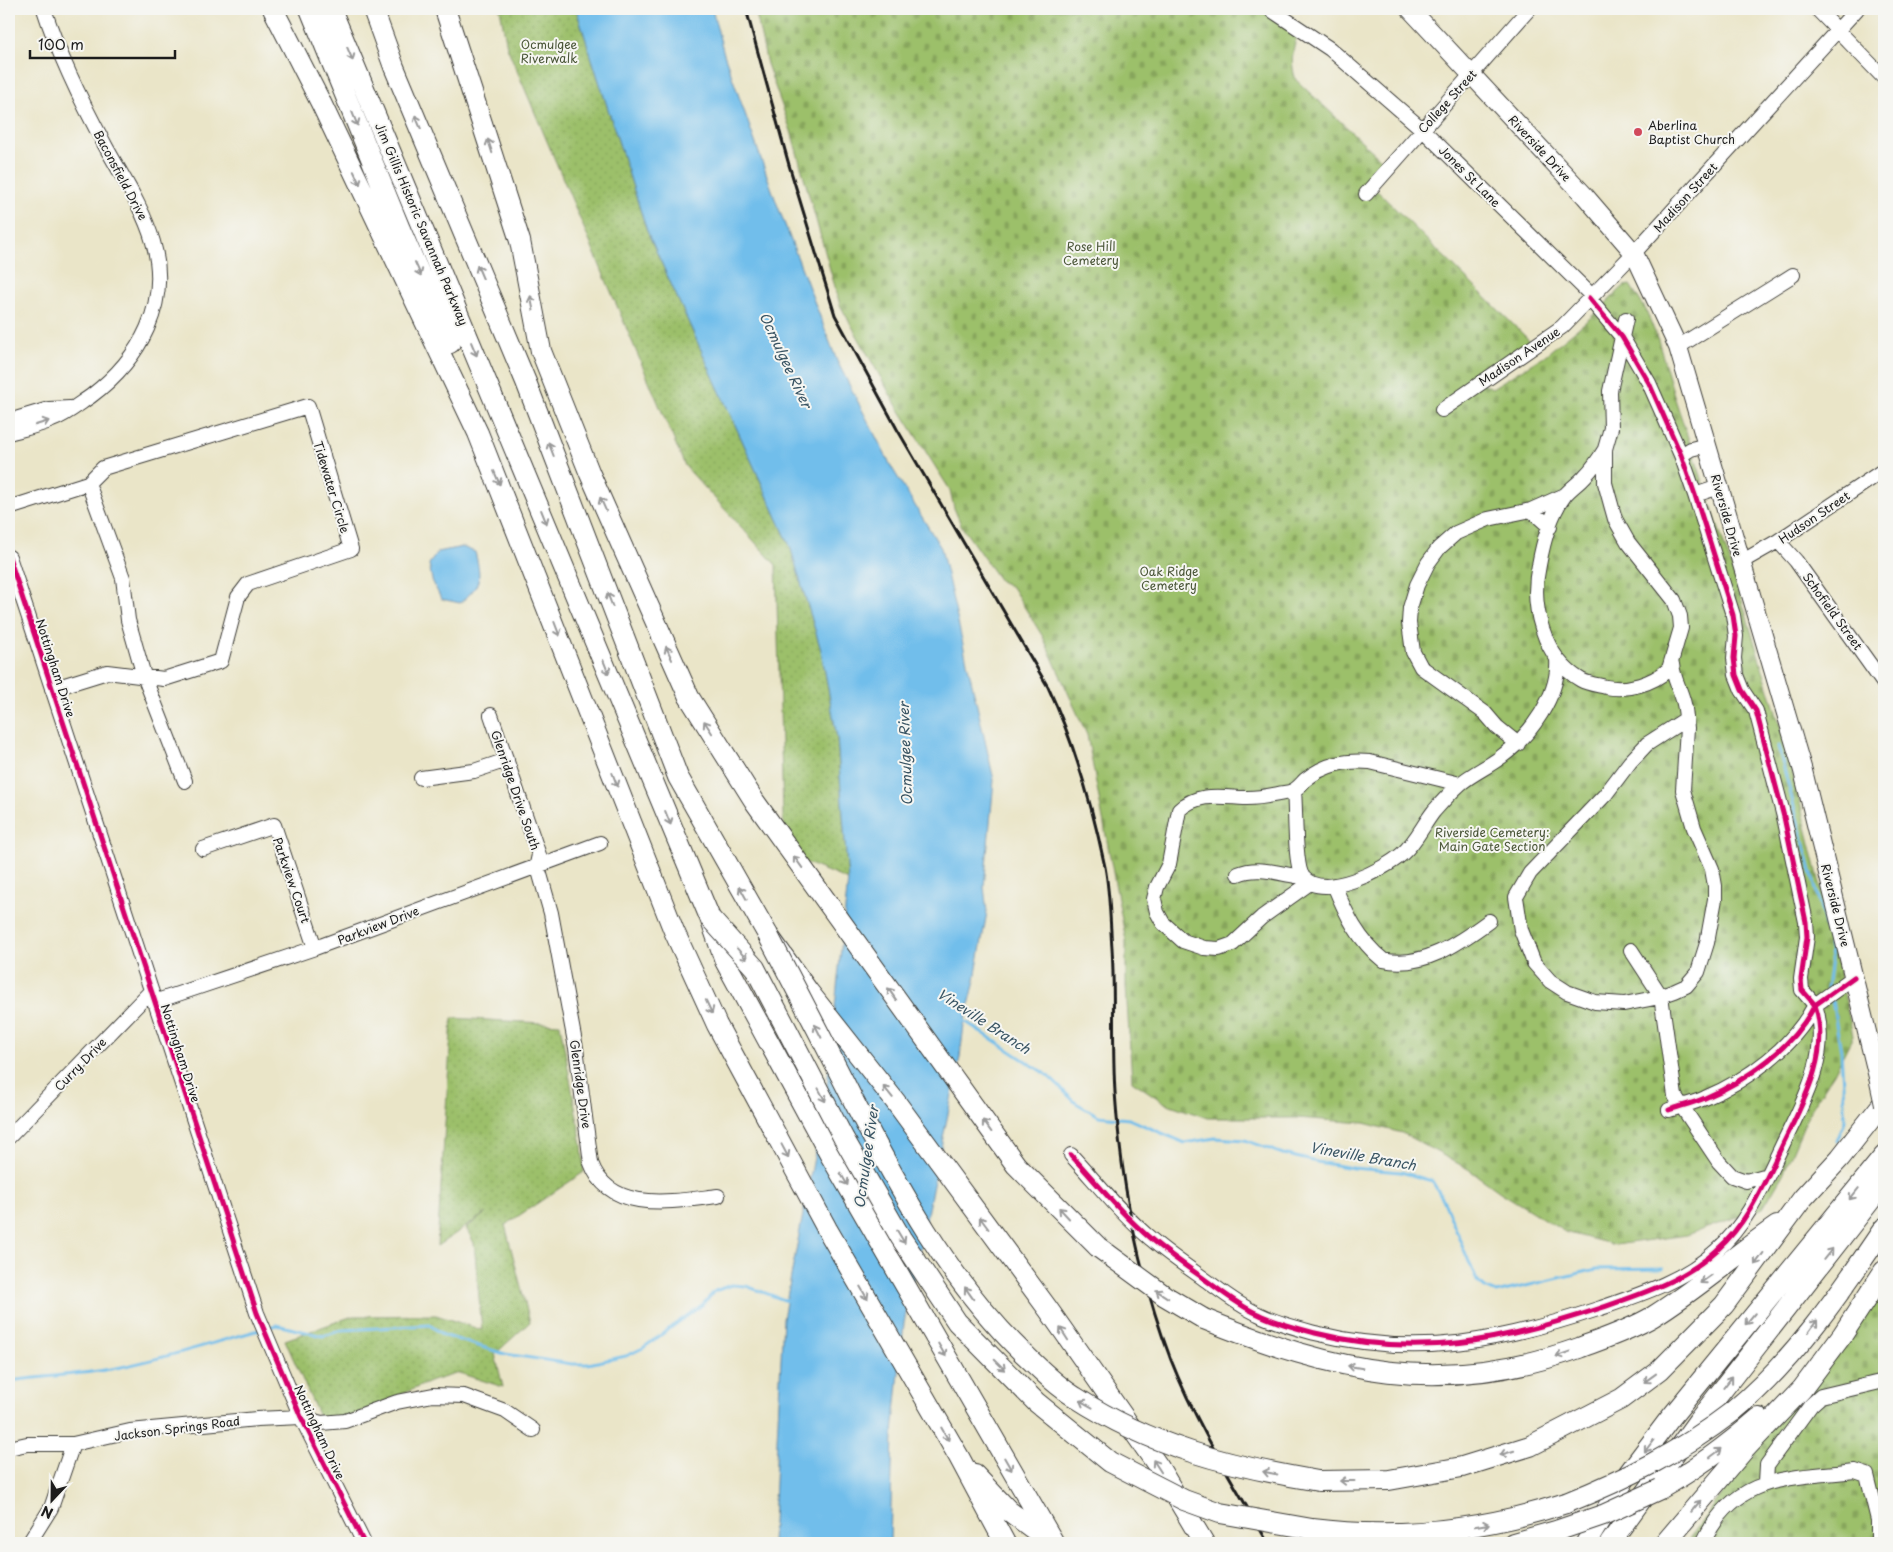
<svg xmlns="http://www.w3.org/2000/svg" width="1893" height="1552" font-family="'Playpen Sans',sans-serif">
	<defs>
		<pattern id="cemetery-stones" width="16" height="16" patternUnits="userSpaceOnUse" patternTransform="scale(1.25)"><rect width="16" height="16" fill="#9cc06a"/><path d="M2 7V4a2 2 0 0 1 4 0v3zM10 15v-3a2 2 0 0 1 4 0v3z" fill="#86a45b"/></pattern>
		<pattern id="park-dots" width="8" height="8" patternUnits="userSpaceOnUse" patternTransform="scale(1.25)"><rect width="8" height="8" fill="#9cc06a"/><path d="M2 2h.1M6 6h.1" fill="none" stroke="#86a45b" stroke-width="1.8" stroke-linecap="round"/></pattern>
	</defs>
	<rect width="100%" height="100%" fill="#f6f6f2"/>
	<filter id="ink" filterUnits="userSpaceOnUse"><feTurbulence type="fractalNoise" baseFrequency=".02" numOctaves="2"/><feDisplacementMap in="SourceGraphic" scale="10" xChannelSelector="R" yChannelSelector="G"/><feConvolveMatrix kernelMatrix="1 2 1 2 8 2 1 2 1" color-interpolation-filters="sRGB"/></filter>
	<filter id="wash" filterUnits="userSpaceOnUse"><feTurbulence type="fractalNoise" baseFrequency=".0096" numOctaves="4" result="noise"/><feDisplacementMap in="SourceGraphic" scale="20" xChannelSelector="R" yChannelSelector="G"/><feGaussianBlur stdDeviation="1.12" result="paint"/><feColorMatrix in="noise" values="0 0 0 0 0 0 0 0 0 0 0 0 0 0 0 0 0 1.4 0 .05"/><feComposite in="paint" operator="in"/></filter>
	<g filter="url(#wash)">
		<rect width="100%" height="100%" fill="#eae5c8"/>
		<path fill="url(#cemetery-stones)" stroke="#5c6e43" d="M755,9H1266L1298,34C1292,51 1290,63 1296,80L1384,162L1367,181L1530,341L1476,380L1492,388L1544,356L1589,319L1624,286L1630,285L1646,310L1658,340L1676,402L1729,559L1785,742L1824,900L1853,1036L1834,1073L1811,1108L1783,1174L1763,1208L1687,1235L1615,1245L1565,1232L1500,1192L1468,1169L1402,1133L1364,1123L1297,1118H1207L1165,1103L1132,1081L1126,986V941L1087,735L1043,637L1012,587L1000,581L962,527L954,508L950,490L895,403L840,305L791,131L767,64Z
			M1884,1276V1543H1686Z"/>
		<path fill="url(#park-dots)" stroke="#5c6e43" d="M500,9H576L647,231L790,546L821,650L837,738L848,880L787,855L783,816L776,565L685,466L507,47Z
			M452,1018L560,1024L582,1145L584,1172L505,1225L530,1322L495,1354L503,1387L459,1373L432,1381L324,1428L285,1340L353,1316L436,1315L482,1330L474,1243L466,1228L486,1213L437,1246Z"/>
		<path fill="#71beeb" stroke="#466d84" d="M576,9H712L724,54L777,204L837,361L892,468L941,548L994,780L984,887L987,912L974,985L964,1025L960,1057L904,1323L893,1433L890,1543H772L783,1318L826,1095L848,880L837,738L821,650L790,546L647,231Z
			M462,547L475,552C482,579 481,585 460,603L441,599L432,580L429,564L438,552Z"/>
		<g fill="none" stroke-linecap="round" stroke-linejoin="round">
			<path stroke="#71beeb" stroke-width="3" d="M1778,746L1829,939L1831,959L1827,989
				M1832,1001L1841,1051L1845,1121L1837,1141
				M963,1020L1047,1075L1076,1103L1099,1116L1129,1119L1185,1143L1215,1138L1245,1140L1283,1154L1317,1162L1353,1168L1401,1172L1432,1181L1443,1199L1477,1281L1485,1288L1496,1293L1597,1269L1663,1268
				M268,1327L277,1325L323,1336L343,1330L430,1325L443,1335L505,1354L572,1364H588L626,1356L643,1348L702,1305L715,1291L731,1285L746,1286L790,1302
				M9,1381C43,1376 77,1375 111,1369C161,1360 211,1343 260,1330"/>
		</g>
	</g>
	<g filter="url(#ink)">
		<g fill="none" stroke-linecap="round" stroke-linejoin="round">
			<defs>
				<path id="minor" d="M1270,9L1330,49L1422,129L1592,296
					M1817,9L1884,78
					M1366,194L1529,9
					M1589,298L1622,337L1649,383L1681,455L1695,495L1733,615L1736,636L1734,658L1736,675L1742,690L1756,711L1784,817L1806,922L1807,937L1801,979L1802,990L1815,1005C1793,1047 1748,1080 1705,1098C1694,1103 1681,1106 1669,1110
					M1678,347L1793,275
					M1442,410L1562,327L1634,253L1857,9
					M9,421L49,409L70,408
					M9,433C23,429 38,426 52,420C66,415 79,404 91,396C140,359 171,304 153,242C143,208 123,178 106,147C82,103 59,56 44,9
					M1605,449C1599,459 1593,468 1585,476C1579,483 1571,488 1565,495C1551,513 1543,543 1539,565C1530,605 1543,658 1581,680C1588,684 1598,685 1606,687C1628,691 1652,684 1669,669L1681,628L1680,616L1674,600L1628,542L1615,519L1605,483V449L1611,428L1610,391L1626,319
					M1681,455L1691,449L1707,445
					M88,483L123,578L128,620L144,676L185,781
					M1695,495L1719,487
					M9,508L88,483L103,468L308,406L351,549L248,584L238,597L221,661L164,679L107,672L52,689
					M1531,510L1550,527
					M1778,541L1796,561L1884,684
					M9,557L257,1313L301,1417L364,1543
					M1741,562L1778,541L1884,470
					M1672,664C1673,678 1681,690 1684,704C1686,712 1686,720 1687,728L1683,790L1694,828L1712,869L1715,886V899L1707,943L1698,972L1686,986L1675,991L1655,998L1624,1004L1595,1002L1567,992L1550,981L1534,963L1521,930L1516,897L1530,873L1605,795L1630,762L1647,744L1686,719
					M491,715L539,855L537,864L551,913L576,1048L591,1163C610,1215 675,1201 718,1196
					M1518,744L1497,727L1485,713L1421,667L1413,652L1409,623L1410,608L1417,585L1428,563L1439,548L1456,533L1488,519L1531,510L1565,495
					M421,778L474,771L507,760
					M1294,791C1296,809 1294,866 1303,877C1323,901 1384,870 1402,854C1416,842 1423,825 1434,811C1442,802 1451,792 1460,784C1473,773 1488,767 1501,757C1530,736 1560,695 1557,659
					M203,849L274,825L315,948
					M1238,874C1257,866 1277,873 1296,876L1302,875
					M1310,883L1262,917L1233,944L1219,949L1204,948L1183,941L1163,923L1157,912L1154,899L1157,887L1169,864L1179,810C1198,792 1221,797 1244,798C1259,799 1276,794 1290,792C1297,790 1301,784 1305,780C1325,764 1345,760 1370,762L1460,784
					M1334,885C1346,914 1358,940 1383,960C1422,969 1459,943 1489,921
					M1631,950L1661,996L1675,1096L1719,1162L1732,1176L1746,1181L1768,1175
					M154,1002L315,948L600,843
					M9,1137L151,991
					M1071,1155C1097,1183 1121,1214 1151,1239C1167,1253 1186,1266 1203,1278C1221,1291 1238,1305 1258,1314C1276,1323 1296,1328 1315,1333C1419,1359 1502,1341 1601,1308C1642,1294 1685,1280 1717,1250C1748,1223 1763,1185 1781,1148C1801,1106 1832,1055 1815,1005L1854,977
					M9,1448L27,1444H73L130,1431L257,1419L301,1417L321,1423L345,1421L397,1402L433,1395L464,1396L505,1411L533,1430
					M1766,1482L1767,1465L1811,1405L1821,1396L1884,1381
					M29,1543L51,1508L73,1444
					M1703,1543C1735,1473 1789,1479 1855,1471L1867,1475L1878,1520V1543"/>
				<path id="major" d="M1410,9L1585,196L1634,253L1678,347L1803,771L1878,1077"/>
				<path id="highway" d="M273,9L321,103L478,433L674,931L717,1025L827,1229L959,1457L1005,1543
					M310,9L400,229L450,343
					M331,9L710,918L725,961L830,1155L1054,1543
					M373,9L394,67L526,382L678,777L768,935L808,991L895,1101L1048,1309L1158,1466L1204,1543
					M445,9L520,241L541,351L590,474L689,697L755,802L1016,1165L1098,1247
					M1204,1319C1335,1372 1441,1397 1579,1348C1603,1339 1630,1330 1652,1317C1696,1290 1735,1255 1777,1226
					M1732,1412C1792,1363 1841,1292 1884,1228
					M975,1475L1009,1511L1048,1540
					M1318,1481L1389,1480L1462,1467L1530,1446L1621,1399L1660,1370L1724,1305L1803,1198L1840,1158L1884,1102
					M1660,1489C1696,1469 1728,1445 1759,1418
					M1312,1529C1399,1540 1483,1530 1566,1503
					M1513,1543L1559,1530
					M1586,1543L1628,1474L1668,1421L1884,1156
					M1610,1543L1698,1421L1884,1183
					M1665,1543L1744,1450L1802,1389L1843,1334L1884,1271"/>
			</defs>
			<use href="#minor" stroke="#3b3a36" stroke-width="16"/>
			<use href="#major" stroke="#3b3a36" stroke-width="20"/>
			<use href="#highway" stroke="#3b3a36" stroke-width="22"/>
			<use href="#minor" stroke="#fff" stroke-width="14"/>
			<use href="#major" stroke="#fff" stroke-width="18"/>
			<use href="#highway" stroke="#fff" stroke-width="20"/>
			<path stroke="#1c1c1c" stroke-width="3" d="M746,9L789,165L835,315L897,429L1048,687C1075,744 1092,805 1105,867C1110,893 1110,921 1112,948C1115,996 1112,1044 1115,1092C1121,1182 1139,1276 1171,1360C1196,1424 1234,1484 1268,1543"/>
			<defs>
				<path id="major-bridge" d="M1878,1077L1884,1105"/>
				<path id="highway-bridge" d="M710,918L755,968L844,1139L901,1238L957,1322L1036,1402L1110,1462L1184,1500L1220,1513L1312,1529
					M768,935C796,989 824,1042 851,1096C898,1187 948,1280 1022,1352C1039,1368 1055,1385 1075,1397C1152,1447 1229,1466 1318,1481
					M1098,1247L1165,1296L1204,1319
					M1566,1503C1626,1479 1680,1452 1732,1412
					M1559,1530L1603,1515L1660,1489"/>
			</defs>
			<use href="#major-bridge" stroke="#3b3a36" stroke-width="20" stroke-linecap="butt"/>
			<use href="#highway-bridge" stroke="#3b3a36" stroke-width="22" stroke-linecap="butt"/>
			<use href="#major-bridge" stroke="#fff" stroke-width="18"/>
			<use href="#highway-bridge" stroke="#fff" stroke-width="20"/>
			<defs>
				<path id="cycleway" d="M1589,298L1622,337L1649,383L1681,455L1695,495L1733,615L1736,636L1734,658L1736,675L1742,690L1756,711L1784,817L1806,922L1807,937L1801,979L1802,990L1815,1005C1793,1047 1748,1080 1705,1098C1694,1103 1681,1106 1669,1110
					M9,557L257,1313L301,1417L364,1543
					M1071,1155C1097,1183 1121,1214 1151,1239C1167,1253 1186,1266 1203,1278C1221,1291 1238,1305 1258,1314C1276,1323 1296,1328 1315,1333C1419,1359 1502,1341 1601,1308C1642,1294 1685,1280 1717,1250C1748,1223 1763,1185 1781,1148C1801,1106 1832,1055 1815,1005L1854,977"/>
			</defs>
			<use href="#cycleway" stroke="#f6f6f2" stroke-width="8"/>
			<use href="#cycleway" stroke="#d6006c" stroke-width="5"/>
		</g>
		<defs><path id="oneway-shaft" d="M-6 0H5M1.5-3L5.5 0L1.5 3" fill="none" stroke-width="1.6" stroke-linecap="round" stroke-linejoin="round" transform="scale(1.25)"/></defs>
		<g stroke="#999">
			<use href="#oneway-shaft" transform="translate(350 54) rotate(67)"/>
			<use href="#oneway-shaft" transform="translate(355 119) rotate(68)"/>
			<use href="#oneway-shaft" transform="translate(418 122) rotate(-113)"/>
			<use href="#oneway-shaft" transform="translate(490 146) rotate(-108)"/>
			<use href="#oneway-shaft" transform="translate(357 178) rotate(65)"/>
			<use href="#oneway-shaft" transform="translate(418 269) rotate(66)"/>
			<use href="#oneway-shaft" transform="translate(480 272) rotate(-113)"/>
			<use href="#oneway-shaft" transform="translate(532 303) rotate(-101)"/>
			<use href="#oneway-shaft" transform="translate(474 349) rotate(67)"/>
			<use href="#oneway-shaft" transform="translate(42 423) rotate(-17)"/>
			<use href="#oneway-shaft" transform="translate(551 449) rotate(-111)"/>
			<use href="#oneway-shaft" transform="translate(497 478) rotate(67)"/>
			<use href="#oneway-shaft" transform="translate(603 504) rotate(-114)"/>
			<use href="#oneway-shaft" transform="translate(544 517) rotate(68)"/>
			<use href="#oneway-shaft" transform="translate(610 600) rotate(-111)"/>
			<use href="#oneway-shaft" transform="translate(557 629) rotate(69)"/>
			<use href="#oneway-shaft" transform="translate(669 653) rotate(-114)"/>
			<use href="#oneway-shaft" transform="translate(606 667) rotate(68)"/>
			<use href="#oneway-shaft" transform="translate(708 727) rotate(-123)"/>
			<use href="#oneway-shaft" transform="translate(615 780) rotate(69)"/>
			<use href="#oneway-shaft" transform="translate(668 818) rotate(68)"/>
			<use href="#oneway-shaft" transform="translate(798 862) rotate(-126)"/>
			<use href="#oneway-shaft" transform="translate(743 893) rotate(-119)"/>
			<use href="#oneway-shaft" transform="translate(742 954) rotate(48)"/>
			<use href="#oneway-shaft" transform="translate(892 994) rotate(-125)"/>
			<use href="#oneway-shaft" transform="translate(709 1007) rotate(65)"/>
			<use href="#oneway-shaft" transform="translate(818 1031) rotate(-117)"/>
			<use href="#oneway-shaft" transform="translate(888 1092) rotate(-129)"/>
			<use href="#oneway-shaft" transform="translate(822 1095) rotate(62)"/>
			<use href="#oneway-shaft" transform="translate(987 1126) rotate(-126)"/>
			<use href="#oneway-shaft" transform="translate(785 1151) rotate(62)"/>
			<use href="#oneway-shaft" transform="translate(844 1179) rotate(60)"/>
			<use href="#oneway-shaft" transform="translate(1854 1194) rotate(129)"/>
			<use href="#oneway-shaft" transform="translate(1064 1213) rotate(-133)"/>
			<use href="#oneway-shaft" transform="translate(984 1223) rotate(-127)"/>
			<use href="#oneway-shaft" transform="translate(901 1237) rotate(59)"/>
			<use href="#oneway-shaft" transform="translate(1828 1254) rotate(-51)"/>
			<use href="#oneway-shaft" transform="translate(1759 1259) rotate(126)"/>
			<use href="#oneway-shaft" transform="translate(1706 1279) rotate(144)"/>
			<use href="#oneway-shaft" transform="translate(864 1293) rotate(60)"/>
			<use href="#oneway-shaft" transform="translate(969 1293) rotate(-125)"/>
			<use href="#oneway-shaft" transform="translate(1162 1294) rotate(-147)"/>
			<use href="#oneway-shaft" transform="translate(1750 1319) rotate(130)"/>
			<use href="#oneway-shaft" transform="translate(1813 1326) rotate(-54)"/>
			<use href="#oneway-shaft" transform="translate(1064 1334) rotate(-123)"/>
			<use href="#oneway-shaft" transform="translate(942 1350) rotate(60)"/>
			<use href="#oneway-shaft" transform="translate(1563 1354) rotate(161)"/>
			<use href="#oneway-shaft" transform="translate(1000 1365) rotate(45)"/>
			<use href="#oneway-shaft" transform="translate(1355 1367) rotate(-171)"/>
			<use href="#oneway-shaft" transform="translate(1650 1378) rotate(144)"/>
			<use href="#oneway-shaft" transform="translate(1728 1382) rotate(-52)"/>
			<use href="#oneway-shaft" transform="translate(1086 1404) rotate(-151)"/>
			<use href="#oneway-shaft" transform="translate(945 1434) rotate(60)"/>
			<use href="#oneway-shaft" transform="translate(1649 1446) rotate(127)"/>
			<use href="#oneway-shaft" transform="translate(1507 1453) rotate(163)"/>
			<use href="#oneway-shaft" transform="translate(1716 1453) rotate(-37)"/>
			<use href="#oneway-shaft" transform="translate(1008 1464) rotate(60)"/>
			<use href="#oneway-shaft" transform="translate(1157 1466) rotate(-123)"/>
			<use href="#oneway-shaft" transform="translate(1270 1473) rotate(-169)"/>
			<use href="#oneway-shaft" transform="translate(1347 1481) rotate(180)"/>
			<use href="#oneway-shaft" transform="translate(1696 1506) rotate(-50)"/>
			<use href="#oneway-shaft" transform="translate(1482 1525) rotate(-10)"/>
		</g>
	</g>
	<circle fill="#d1495b" stroke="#f6f6f2" stroke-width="2" cx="1638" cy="132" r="5"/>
	<g text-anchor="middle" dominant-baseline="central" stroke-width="4" stroke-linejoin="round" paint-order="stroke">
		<g font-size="12" fill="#495537" stroke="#f6f6f2">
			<text x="549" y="44">Ocmulgee<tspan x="549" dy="14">Riverwalk</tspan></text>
			<text x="1091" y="246">Rose Hill<tspan x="1091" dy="14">Cemetery</tspan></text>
			<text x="1169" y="571">Oak Ridge<tspan x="1169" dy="14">Cemetery</tspan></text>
			<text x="1492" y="832">Riverside Cemetery:<tspan x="1492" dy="14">Main Gate Section</tspan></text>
		</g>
		<g font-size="12" fill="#1c1c1c" stroke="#f6f6f2">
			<text transform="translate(1447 101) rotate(-48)">College Street</text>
			<text transform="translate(1540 148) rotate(47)">Riverside Drive</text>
			<text transform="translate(121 175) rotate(62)">Baconsfield Drive</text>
			<text transform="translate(1470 176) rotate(45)">Jones St Lane</text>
			<text transform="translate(1685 197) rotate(-48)">Madison Street</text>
			<text transform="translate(422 224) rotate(67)">Jim Gillis Historic Savannah Parkway</text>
			<text transform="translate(1519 356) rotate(-34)">Madison Avenue</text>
			<text transform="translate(332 487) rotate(73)">Tidewater Circle</text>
			<text transform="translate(1727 515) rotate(74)">Riverside Drive</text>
			<text transform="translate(1814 517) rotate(-34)">Hudson Street</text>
			<text transform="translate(1833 611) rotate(54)">Schofield Street</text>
			<text transform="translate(56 668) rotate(72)">Nottingham Drive</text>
			<text transform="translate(516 790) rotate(71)">Glenridge Drive South</text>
			<text transform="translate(292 880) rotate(71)">Parkview Court</text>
			<text transform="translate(1836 905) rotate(76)">Riverside Drive</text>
			<text transform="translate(378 925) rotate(-21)">Parkview Drive</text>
			<text transform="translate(181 1053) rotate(72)">Nottingham Drive</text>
			<text transform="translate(80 1064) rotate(-46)">Curry Drive</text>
			<text transform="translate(581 1084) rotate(82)">Glenridge Drive</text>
			<text transform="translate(177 1428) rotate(-7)">Jackson Springs Road</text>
			<text transform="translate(320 1432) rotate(65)">Nottingham Drive</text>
		</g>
		<g font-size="12" fill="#1c1c1c" stroke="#f6f6f2" text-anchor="start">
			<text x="1648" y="125">Aberlina<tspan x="1648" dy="14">Baptist Church</tspan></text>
		</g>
		<g font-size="14" font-style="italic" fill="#3a5564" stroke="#f6f6f2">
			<text transform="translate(786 360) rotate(65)">Ocmulgee River</text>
			<text transform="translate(905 754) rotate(-92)">Ocmulgee River</text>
			<text transform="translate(984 1021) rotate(33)">Vineville Branch</text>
			<text transform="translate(1363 1156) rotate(10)">Vineville Branch</text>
			<text transform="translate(866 1157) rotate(-82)">Ocmulgee River</text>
		</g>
	</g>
	<rect width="1893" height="1552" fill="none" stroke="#f6f6f2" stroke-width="30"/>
	<g transform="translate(52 1500) rotate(202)" stroke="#f6f6f2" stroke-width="4" paint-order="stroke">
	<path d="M0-4L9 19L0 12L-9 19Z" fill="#1c1c1c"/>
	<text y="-8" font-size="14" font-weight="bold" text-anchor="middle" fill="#1c1c1c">N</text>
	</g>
	<path d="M30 50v8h145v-8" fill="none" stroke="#1c1c1c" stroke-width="2.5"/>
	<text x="38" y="50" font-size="15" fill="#1c1c1c" stroke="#f6f6f2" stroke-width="4" paint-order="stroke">100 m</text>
</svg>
